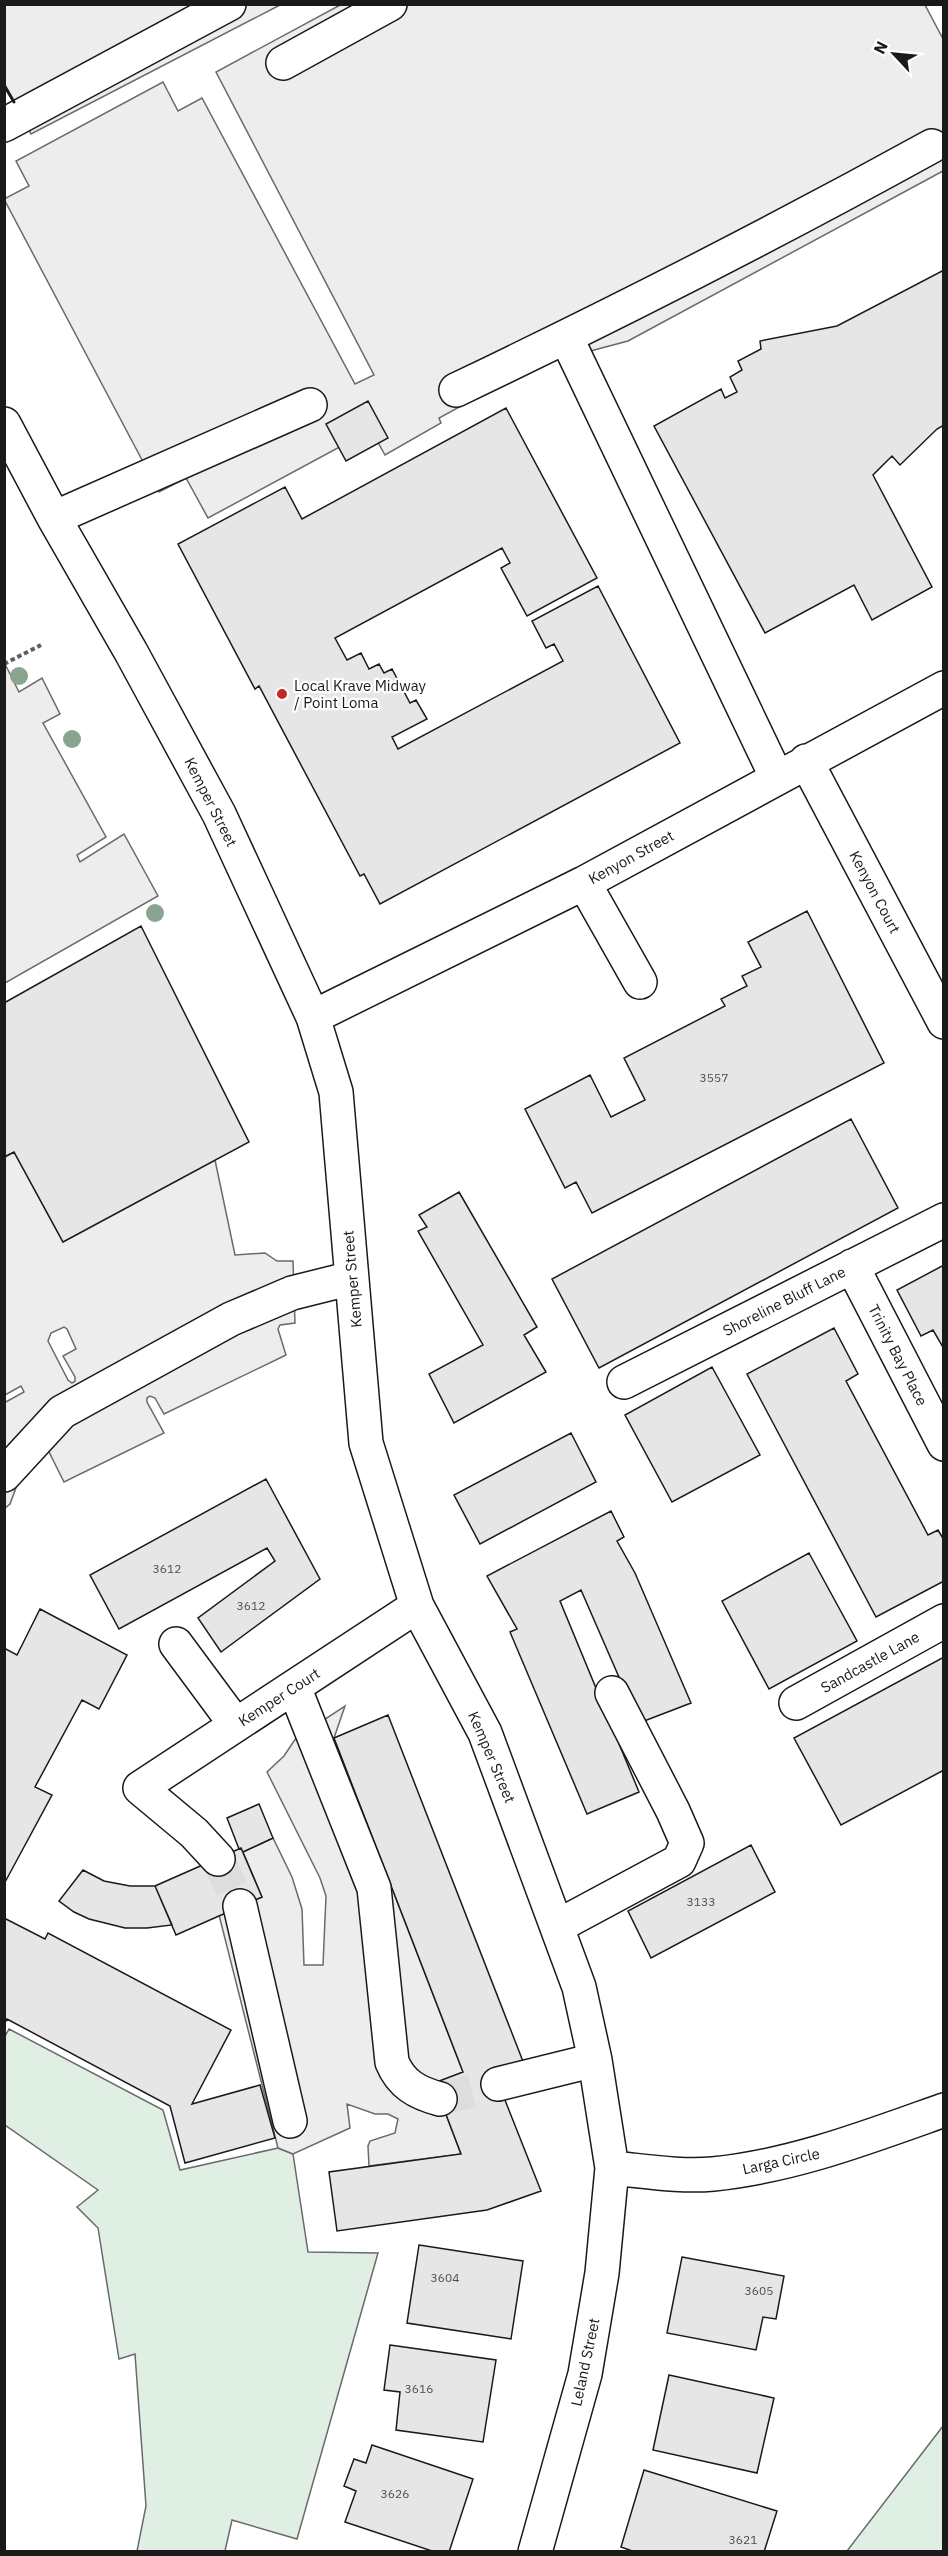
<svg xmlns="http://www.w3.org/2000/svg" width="948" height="2556" font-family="'IBM Plex Sans',sans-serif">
	<rect width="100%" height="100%" fill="#fff"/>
	<path fill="#e0efe3" stroke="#6a6a6a" stroke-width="1.5" d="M9,2029L163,2110L180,2170L278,2148L293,2154L308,2252L378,2253L297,2539L232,2520L225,2551H137L146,2506L135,2354L119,2359L98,2228L77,2207L98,2190L5,2125L4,2038Z
		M943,2426V2549L942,2552L847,2551Z"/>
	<path fill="#ededed" stroke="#6a6a6a" stroke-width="1.5" fill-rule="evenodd" d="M342,4L925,5L943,39V171L628,341L534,366L439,418L441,423L385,455L371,430L208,518L186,478L159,492L4,199L29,186L16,161L163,82L178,111L202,98L355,384L374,375L216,72Z
		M4,5H280L31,134L5,85Z
		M5,664L19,692L42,678L60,714L43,723L106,837L77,855L80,862L124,834L158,896L5,983Z
		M14,1152L63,1242L215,1160L235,1255L265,1253L277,1261H293L295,1323L280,1325L278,1329L286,1355L164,1414L155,1398L150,1396L147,1398V1402L164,1433L64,1482L49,1452L45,1451L20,1477L10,1504L5,1508L4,1403L24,1392L21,1386L5,1395V1157ZM64,1327L67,1329L76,1349L63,1356L75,1377V1381L72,1383L68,1380L48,1341L51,1333Z
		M345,1706L334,1738L463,2072L440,2099L461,2154L369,2166L368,2146L370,2141L395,2133L398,2119L388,2114H375L347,2104L350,2128L293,2154L278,2148L219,1915L262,1897L243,1852L273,1838L292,1877L302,1909L304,1965H323L326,1896L320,1878L267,1772L284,1756L296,1738Z"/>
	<path fill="#e6e6e6" stroke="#1a1a1a" stroke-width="1.5" d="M944,270V425L937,429L900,465L892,456L873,475L932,587L872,620L854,585L765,633L654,426L721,389L725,398L737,392L730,377L742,370L738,361L761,349L760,341L837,326Z
		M368,401L388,438L346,461L326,424Z
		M506,408L597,578L527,616L501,568L510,563L502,548L335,638L347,660L361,653L369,669L379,664L384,673L392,669L410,703L416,700L427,719L392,737L398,749L563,661L554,644L546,648L532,621L598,586L680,743L380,904L364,874L360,876L259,686L255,689L178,544L285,487L302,519Z
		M807,911L884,1063L592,1213L576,1182L565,1188L525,1109L590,1075L611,1117L645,1100L624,1058L725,1006L721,999L747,986L742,976L761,967L748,942Z
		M141,926L249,1142L63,1242L14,1152L4,1157V1003Z
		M851,1119L898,1208L599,1368L552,1279Z
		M459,1192L537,1327L524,1335L546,1372L454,1423L429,1374L483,1345L418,1231L427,1227L419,1215Z
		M944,1265V1349L933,1330L921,1336L897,1290Z
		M834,1328L858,1374L846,1381L928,1535L938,1530L944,1540V1581L876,1617L747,1374Z
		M712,1367L760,1455L672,1502L625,1415Z
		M571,1433L596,1482L480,1544L454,1495Z
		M266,1479L320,1579L221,1652L198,1618L275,1561L267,1548L119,1629L90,1575Z
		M611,1511L624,1537L617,1541L635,1573L691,1703L639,1723L581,1590L560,1601L639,1792L587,1814L510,1632L517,1629L487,1576Z
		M809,1553L857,1641L769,1689L722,1601Z
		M40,1609L127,1655L99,1709L82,1700L35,1787L52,1795L4,1884V1648L17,1655Z
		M944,1657V1770L841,1825L794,1738Z
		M388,1715L524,2064L495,2075L541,2191L487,2210L337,2231L329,2172L461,2154L434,2083L463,2072L334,1738Z
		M259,1804L273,1838L243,1852L241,1848L239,1849L227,1818Z
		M751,1845L775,1892L651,1958L628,1911Z
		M241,1848L262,1897L176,1935L155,1886Z
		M83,1870L104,1881L130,1886H155L172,1925L147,1928H125L89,1919L74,1912L59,1901Z
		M4,1918L45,1939L48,1933L231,2030L192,2104L260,2085L275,2138L185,2163L170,2106L7,2019L4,2024Z
		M419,2245L523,2261L511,2339L407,2323Z
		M682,2257L784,2276L776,2319L763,2317L756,2350L667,2333Z
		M390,2345L496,2360L483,2442L396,2430L400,2392L384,2390Z
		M669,2375L774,2398L757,2473L653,2450Z
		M372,2445L473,2479L449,2552H435L345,2522L356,2491L344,2486L354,2459L366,2463Z
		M644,2470L777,2511L764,2552H635L621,2547Z"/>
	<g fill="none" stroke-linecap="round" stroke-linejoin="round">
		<path stroke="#ddd" stroke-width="33" stroke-dasharray="33 16" stroke-linecap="butt" d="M218,1859L240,1906
			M440,2099L498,2084"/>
		<defs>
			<path id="minor" d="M283,63L390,4
				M4,125L229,4
				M566,337L777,778
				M456,390C617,313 776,232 932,146
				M4,424L54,518L131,652L219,814L313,1017L336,1092L366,1443L417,1606L485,1733L579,1987L595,2060L612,2168L602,2273L585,2374L535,2552
				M54,518L310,405
				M806,761L944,1022
				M584,883L640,982
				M313,1017L584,883L944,688
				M852,1266L944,1444
				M624,1382L944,1220
				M4,1475L62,1412L231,1319L292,1293L352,1278
				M176,1644L236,1725
				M294,1687L374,1888L392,2062C401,2084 417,2093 440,2099
				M796,1703L944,1621
				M218,1859L194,1833L140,1788L417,1606
				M240,1906L290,2121
				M558,1926L679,1861L687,1843L673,1811L612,1693
				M498,2084L595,2060
				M612,2168C645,2171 680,2177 713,2174C793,2166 868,2137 944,2110"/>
		</defs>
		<use href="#minor" stroke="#1a1a1a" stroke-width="36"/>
		<path stroke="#5f5f5f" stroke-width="4" stroke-dasharray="4.5 3" stroke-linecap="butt" d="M4,664L41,645"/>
		<use href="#minor" stroke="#fff" stroke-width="33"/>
		<path stroke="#1a1a1a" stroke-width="3" d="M4,85L14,102"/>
	</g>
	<g fill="#8aa48f">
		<circle cx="19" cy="676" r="9"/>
		<circle cx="72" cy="739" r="9"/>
		<circle cx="155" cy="913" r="9"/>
	</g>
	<circle fill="#c62828" stroke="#fff" stroke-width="2" cx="282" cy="694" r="6"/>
	<g text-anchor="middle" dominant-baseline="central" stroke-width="4.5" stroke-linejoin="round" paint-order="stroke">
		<g font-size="12" fill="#4d4d4d">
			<text x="714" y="1077">3557</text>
			<text x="167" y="1568">3612</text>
			<text x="251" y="1605">3612</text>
			<text x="701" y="1901">3133</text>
			<text x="445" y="2277">3604</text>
			<text x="759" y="2290">3605</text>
			<text x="419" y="2388">3616</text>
			<text x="395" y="2493">3626</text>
			<text x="743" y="2539">3621</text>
		</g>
		<g font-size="15" fill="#1a1a1a" stroke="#fff" text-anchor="start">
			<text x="294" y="685">Local Krave Midway<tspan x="294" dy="17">/ Point Loma</tspan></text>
		</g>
		<g font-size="15" fill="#1a1a1a" stroke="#fff">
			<text transform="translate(211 802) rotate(63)">Kemper Street</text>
			<text transform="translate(631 857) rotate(-29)">Kenyon Street</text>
			<text transform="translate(875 892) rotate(62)">Kenyon Court</text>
			<text transform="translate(352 1279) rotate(-95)">Kemper Street</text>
			<text transform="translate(784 1301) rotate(-27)">Shoreline Bluff Lane</text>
			<text transform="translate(898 1355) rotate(63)">Trinity Bay Place</text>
			<text transform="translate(870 1662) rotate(-29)">Sandcastle Lane</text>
			<text transform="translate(279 1697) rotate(-33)">Kemper Court</text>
			<text transform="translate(492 1757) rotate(67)">Kemper Street</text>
			<text transform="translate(781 2161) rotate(-12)">Larga Circle</text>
			<text transform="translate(585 2362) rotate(-78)">Leland Street</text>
		</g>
	</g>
	<rect width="948" height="2556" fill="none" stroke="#1a1a1a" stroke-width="12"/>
	<g transform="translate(894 54) rotate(296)" stroke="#ffffff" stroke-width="4.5" paint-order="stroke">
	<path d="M0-4.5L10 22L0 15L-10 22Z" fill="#1a1a1a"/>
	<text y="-9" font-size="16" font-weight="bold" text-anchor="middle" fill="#1a1a1a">N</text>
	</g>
</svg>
